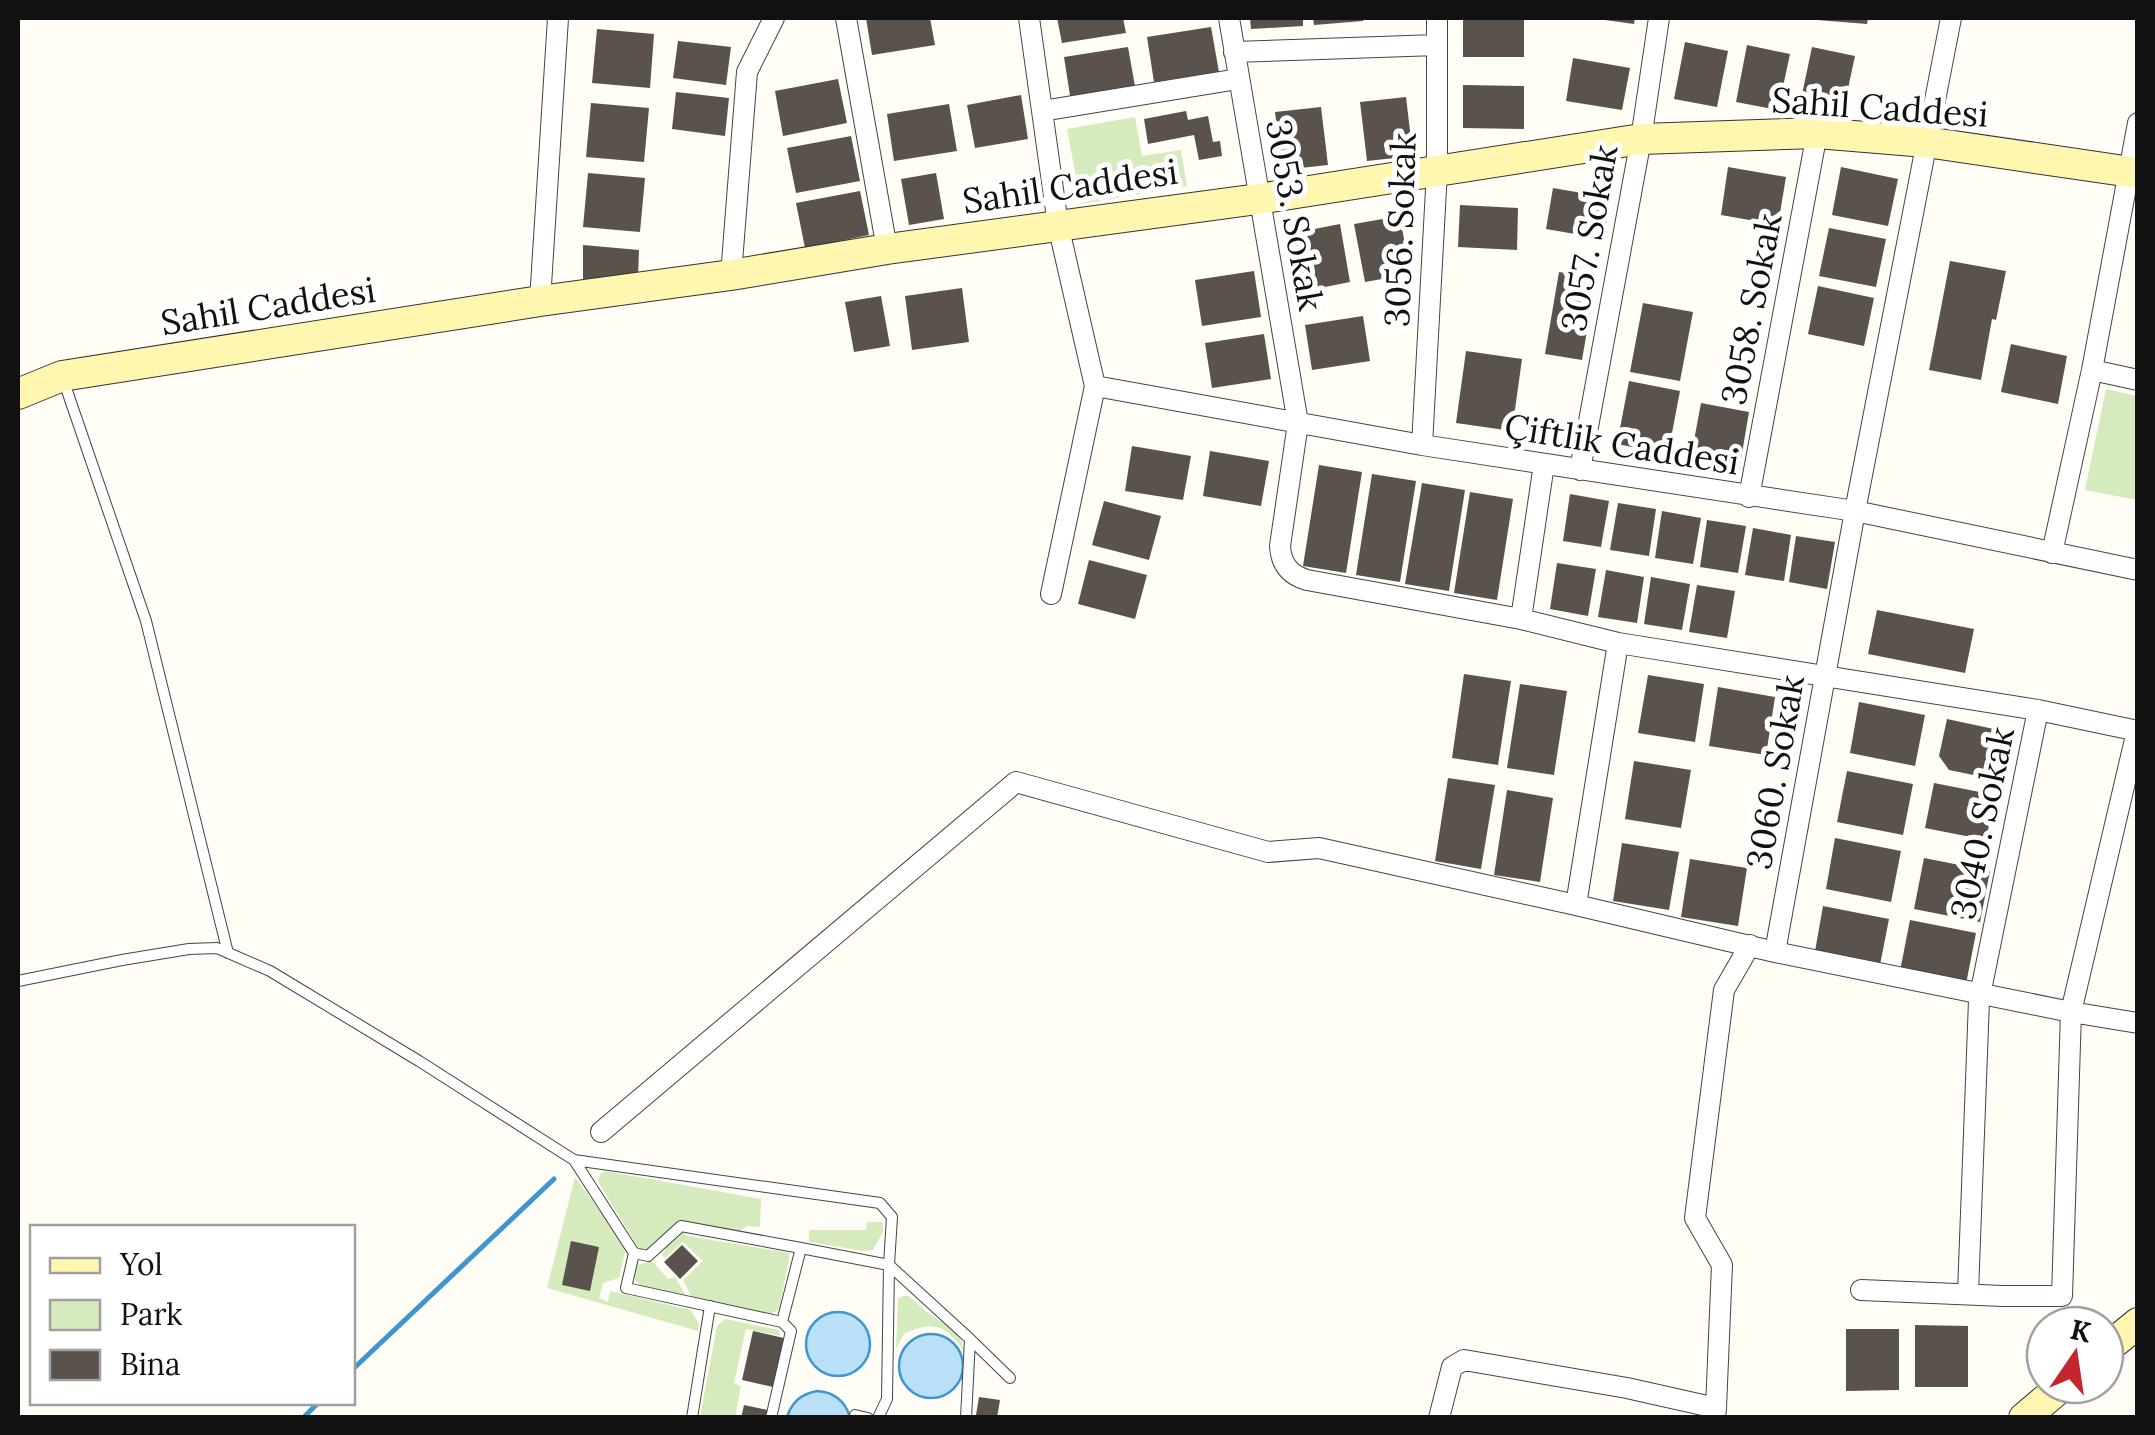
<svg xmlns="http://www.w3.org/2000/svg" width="2155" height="1435" font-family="Lora,serif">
	<rect width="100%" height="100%" fill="#fffdf5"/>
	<path fill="#d5ebbd" d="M1135,117L1142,156L1181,150L1187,186L1081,204L1067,129Z
		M2106,389L2137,396V500L2085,490Z
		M605,1171L761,1199L760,1227L747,1226L738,1232L682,1220L650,1248L643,1251L638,1247L598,1182L600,1174Z
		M575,1177L626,1247L619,1278L603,1283L599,1298L608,1302L610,1291L691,1310L699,1324L698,1331L547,1288Z
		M867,1222H883V1232L873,1250L864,1251L809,1242V1230H866Z
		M680,1231L688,1236L790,1253L779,1309L771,1314L692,1298L683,1280L703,1261L683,1242L665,1258L662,1255L666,1248L664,1246Z
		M652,1261L668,1279L675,1277L686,1296L640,1286L634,1278L637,1265Z
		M903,1296H909C918,1304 927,1313 937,1319C953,1327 961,1333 964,1351C945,1325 934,1320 904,1334L896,1349L898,1299Z
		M725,1319L779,1330L780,1336L746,1329L734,1383L741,1386L735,1417H700L717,1326Z"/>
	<path fill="#b9e0f7" stroke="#3f96cf" stroke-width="2.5" d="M806 1344a32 32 0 1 1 64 0a32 32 0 1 1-64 0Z
		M899 1366a32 32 0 1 1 64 0a32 32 0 1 1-64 0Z
		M817,1391C834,1392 845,1401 850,1417H787C792,1402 801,1394 817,1391Z"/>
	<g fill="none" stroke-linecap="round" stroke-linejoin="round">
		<path stroke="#3f96cf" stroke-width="5" d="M352,1370L554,1179
			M303,1418L319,1402"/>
	</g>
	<path fill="#5a524d" d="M866,18H930L935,45L872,55Z
		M1057,18H1123L1126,33L1062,43Z
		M1250,18H1303V26L1251,29Z
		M1313,18H1363V21L1314,25Z
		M1463,18H1524V57H1463Z
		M1606,18H1635L1634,24L1605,20Z
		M1817,18H1868L1867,24L1817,20Z
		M1211,27L1219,72L1154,82L1147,37Z
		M597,29L654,34L650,88L592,83Z
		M678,41L731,47L726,85L673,78Z
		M1685,42L1728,51L1717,107L1674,99Z
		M1747,45L1790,54L1778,110L1736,102Z
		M1128,47L1136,92L1071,102L1064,57Z
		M1812,47L1855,56L1843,112L1800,104Z
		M1573,58L1630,68L1622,110L1566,101Z
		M838,79L847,123L783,136L775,91Z
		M1463,85L1524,86V129L1463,128Z
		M676,92L729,98L725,136L672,129Z
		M1021,95L1028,139L975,148L967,105Z
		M1406,97L1413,156L1367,161L1360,102Z
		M591,103L649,108L644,162L586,157Z
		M949,104L957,151L894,161L887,114Z
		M1321,107L1328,165L1282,170L1275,112Z
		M1186,111L1188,120L1208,116L1213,142L1220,141L1222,156L1199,160L1194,135L1148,144L1144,119Z
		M851,136L860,181L796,193L787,148Z
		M1728,167L1786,177L1778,225L1721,215Z
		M1841,167L1898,179L1888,226L1832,215Z
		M588,173L645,178L640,232L583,227Z
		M936,173L944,219L909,225L901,179Z
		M1553,188L1611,198L1604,239L1546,229Z
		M860,191L869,235L805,248L796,203Z
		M1460,205L1518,208L1517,250L1458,247Z
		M1400,216L1410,274L1365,282L1354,224Z
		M1340,224L1350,282L1305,291L1294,233Z
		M1829,228L1886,239L1876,287L1819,276Z
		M583,245L639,250L638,277L583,279Z
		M1950,261L2006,271L1996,320L1992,319L1981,380L1929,370Z
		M1254,271L1261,317L1202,326L1195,280Z
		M1559,272L1596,278L1582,360L1545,354Z
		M1818,286L1874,298L1864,346L1808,334Z
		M962,288L969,342L912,350L905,296Z
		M881,296L890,346L854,352L845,302Z
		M1643,303L1693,312L1680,381L1630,372Z
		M1363,316L1370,361L1312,370L1305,325Z
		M1264,334L1271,379L1212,388L1205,343Z
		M2011,344L2067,356L2058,404L2001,392Z
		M1466,351L1522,359L1512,431L1456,423Z
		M1629,381L1680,391L1668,454L1617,444Z
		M1701,403L1749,412L1739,471L1690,462Z
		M1132,446L1191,456L1183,500L1125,491Z
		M1210,451L1269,461L1261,506L1203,496Z
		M1319,465L1362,472L1346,573L1303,566Z
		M1372,474L1416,481L1400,582L1356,575Z
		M1422,483L1465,490L1449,591L1405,584Z
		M1470,492L1513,499L1497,600L1454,593Z
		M1570,494L1609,501L1601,547L1563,541Z
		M1104,501L1161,516L1149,560L1092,545Z
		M1618,503L1656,509L1649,556L1610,550Z
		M1662,511L1701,518L1693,564L1655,558Z
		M1707,520L1746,526L1738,573L1700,567Z
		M1753,528L1791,535L1784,581L1745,575Z
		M1796,536L1835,542L1827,589L1789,582Z
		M1089,560L1147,575L1135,619L1078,604Z
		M1557,563L1596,569L1588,616L1550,609Z
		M1606,570L1644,577L1637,623L1598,617Z
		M1651,577L1690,584L1682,630L1644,624Z
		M1697,585L1735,591L1727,638L1689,632Z
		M1877,610L1974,629L1965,673L1868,654Z
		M1464,674L1511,681L1498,765L1452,758Z
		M1648,675L1704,684L1695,742L1638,733Z
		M1520,684L1567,691L1554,775L1507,768Z
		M1718,687L1775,697L1766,755L1709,746Z
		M1859,702L1925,715L1915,766L1850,753Z
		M1947,719L2008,732L1998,780L1949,770L1939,756Z
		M1634,761L1691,770L1681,828L1625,819Z
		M1847,771L1913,784L1903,835L1837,822Z
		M1448,778L1495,785L1481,869L1435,861Z
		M1934,783L1995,795L1986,840L1925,828Z
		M1507,790L1553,798L1540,882L1494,875Z
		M1835,838L1901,851L1891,902L1826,889Z
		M1622,843L1679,852L1669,910L1613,901Z
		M1924,858L1990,871L1980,922L1914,909Z
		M1690,859L1747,868L1738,926L1681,917Z
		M1823,906L1889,919L1879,970L1814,957Z
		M1910,920L1976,933L1966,984L1900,971Z
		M571,1241L599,1247L590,1291L562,1285Z
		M682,1245L698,1261L680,1279L664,1262Z
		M1915,1325L1968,1326V1387H1915Z
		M1846,1329H1899V1390L1846,1391Z
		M753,1331L784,1338L773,1387L742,1380Z
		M979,1397L1000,1400L997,1418L976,1415Z
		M744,1405L768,1410L766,1418H741Z"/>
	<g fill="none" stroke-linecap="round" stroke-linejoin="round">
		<defs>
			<path id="lane" d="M64,382L146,621L228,953
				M18,981L122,960L189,949L217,948L270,971L419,1061L574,1160L634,1253L626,1288L782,1322L801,1248L681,1226L648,1256L634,1253
				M574,1160L880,1203L892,1217L889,1265L970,1339L966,1418
				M801,1248L889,1265L887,1399L878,1418
				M970,1339L1010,1378
				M855,1415L868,1418
				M692,1418L710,1306
				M771,1418L791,1331L782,1322"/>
			<path id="street" d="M846,18L887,249
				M1029,18L1058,225L1095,386L1051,594
				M1229,18L1298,423L1280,546C1281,564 1290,575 1307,580L1521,619L1618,643L2038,710L1979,1000L1968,1293
				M1234,52L1437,45
				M1042,111L1238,79
				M731,275L747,72L774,18
				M540,301L558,18
				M2092,370L2138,380
				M1095,386L1422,445L1855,511L2138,570
				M1422,445L1437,171V18
				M1580,470L1641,139L1659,18
				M1749,497L1817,133
				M2052,553L2092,370L2138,123
				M1521,619L1544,464
				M1618,643L1576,905L1775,952L1855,511L1951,18
				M2038,710L2138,731
				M1775,952L2071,1012L2138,1023
				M601,1132L1016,782L1268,852L1319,848L1576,905
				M1861,1290L2003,1296H2062L2071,1012L2137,731
				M1716,1408L1722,1265L1695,1218L1724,990L1750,945
				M1439,1418L1452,1367L1464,1360L1627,1388L1716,1408L1715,1418"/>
			<path id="secondary" d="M18,394L62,376L540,301L731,275L887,249L1258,199L1641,139L1817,133L1926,142L2138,173
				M2105,1350L2138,1323
				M2024,1418L2063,1385"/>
		</defs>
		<use href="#lane" stroke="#444" stroke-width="12"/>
		<use href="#street" stroke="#444" stroke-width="22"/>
		<use href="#secondary" stroke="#333" stroke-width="32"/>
		<use href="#lane" stroke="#fff" stroke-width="10"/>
		<use href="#street" stroke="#fff" stroke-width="20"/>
		<use href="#secondary" stroke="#fff6b0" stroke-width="30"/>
	</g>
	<g text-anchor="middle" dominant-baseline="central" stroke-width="10" stroke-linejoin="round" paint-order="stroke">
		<g font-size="35" fill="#111" stroke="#fff">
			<text transform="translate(1880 107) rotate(4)">Sahil Caddesi</text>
			<text transform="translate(1070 186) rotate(-8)">Sahil Caddesi</text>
			<text transform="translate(1295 215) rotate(80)">3053. Sokak</text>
			<text transform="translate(1400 230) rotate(-88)">3056. Sokak</text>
			<text transform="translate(1589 238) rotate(-80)">3057. Sokak</text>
			<text transform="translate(268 306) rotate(-9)">Sahil Caddesi</text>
			<text transform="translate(1751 309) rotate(-79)">3058. Sokak</text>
			<text transform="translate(1622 444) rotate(9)">Çiftlik Caddesi</text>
			<text transform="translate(1775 772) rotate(-80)">3060. Sokak</text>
			<text transform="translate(1982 823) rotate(-78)">3040. Sokak</text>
		</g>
	</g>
	<rect width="2155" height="1435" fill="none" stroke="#111111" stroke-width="40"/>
	<rect x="30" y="1225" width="325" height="180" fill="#ffffff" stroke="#a0a0a0" stroke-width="2.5"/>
	<rect x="50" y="1258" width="50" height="15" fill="#fff6b0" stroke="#a0a0a0" stroke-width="2.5"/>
	<text x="120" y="1275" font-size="30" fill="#111111">Yol</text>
	<rect x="50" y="1300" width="50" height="30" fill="#d5ebbd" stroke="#a0a0a0" stroke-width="2.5"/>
	<text x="120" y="1325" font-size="30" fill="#111111">Park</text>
	<rect x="50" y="1350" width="50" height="30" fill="#5a524d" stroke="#a0a0a0" stroke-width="2.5"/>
	<text x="120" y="1375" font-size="30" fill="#111111">Bina</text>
	<g transform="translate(2075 1355) rotate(13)"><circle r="48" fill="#ffffff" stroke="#a0a0a0" stroke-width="2.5"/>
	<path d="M0-8L18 38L0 25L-18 38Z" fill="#c4262e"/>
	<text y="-15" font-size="28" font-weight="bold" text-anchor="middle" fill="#111111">K</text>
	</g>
</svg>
